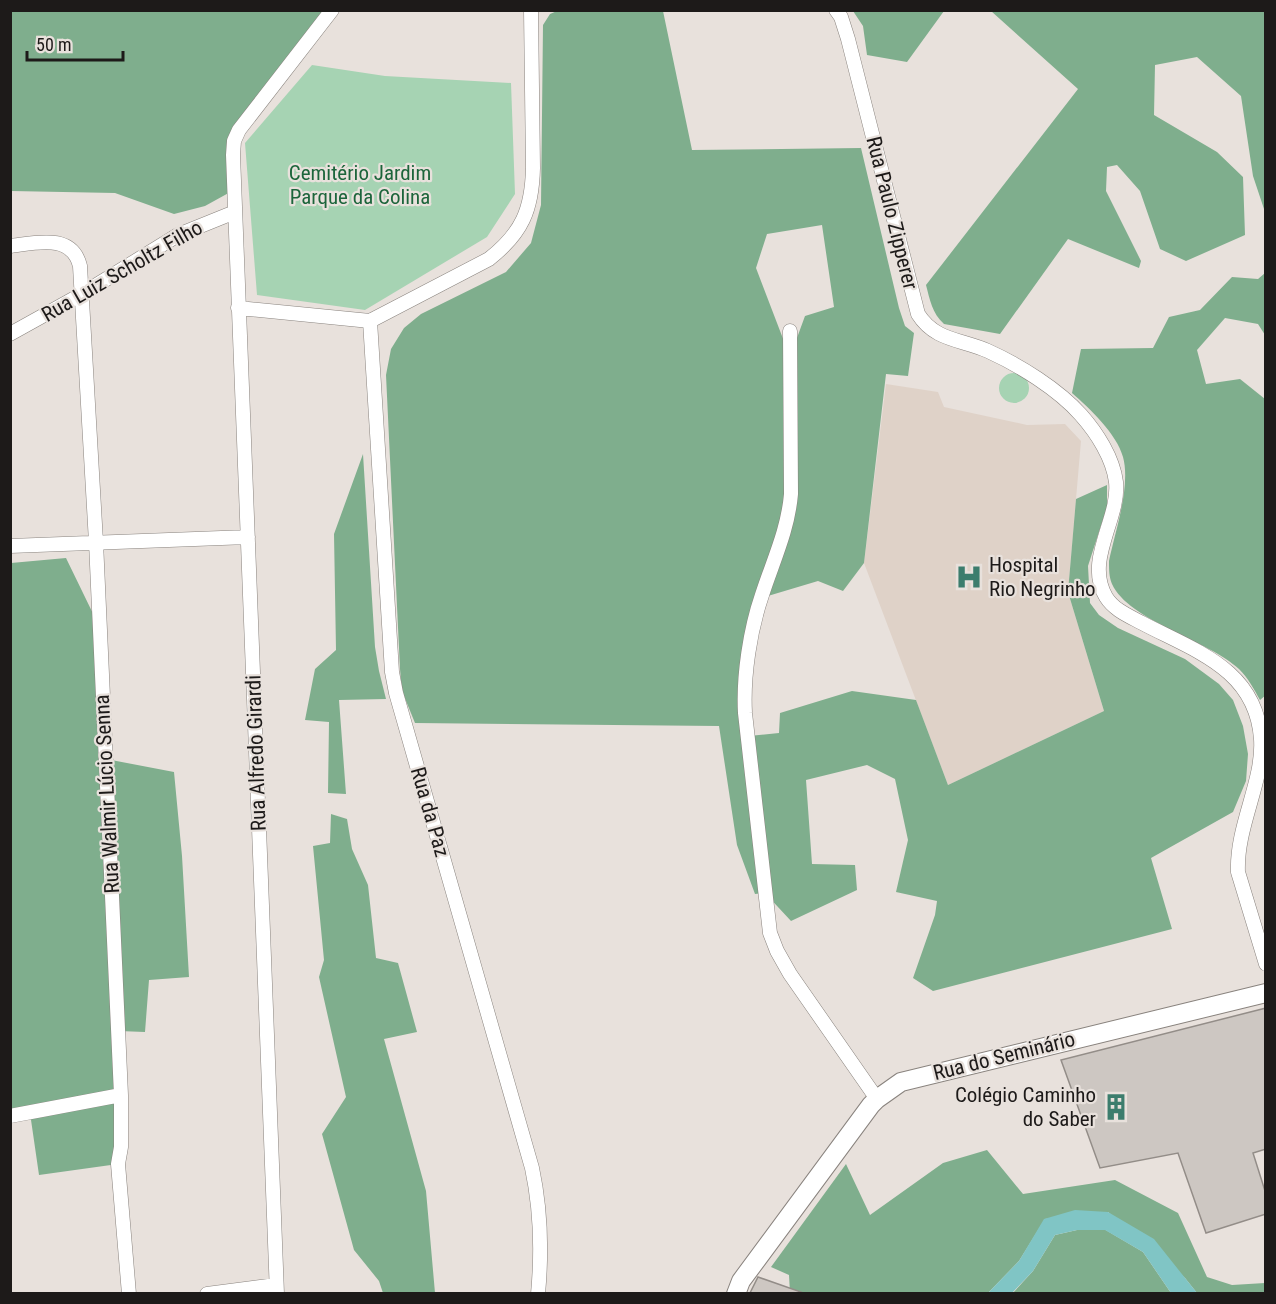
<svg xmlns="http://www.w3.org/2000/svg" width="1276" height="1304" font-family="'Roboto Condensed',sans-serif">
	<rect width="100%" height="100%" fill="#e8e1dc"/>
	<path fill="#dfd2c8" d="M886,384L938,392L944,407L1027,425L1065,424L1081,441L1068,592L1104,711L948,785L864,563Z"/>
	<path fill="#a6d3b3" d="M312,65L385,76L511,83L515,194L487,237L365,310L257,295L245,143Z
		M999 388a15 15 0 1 1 30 0a15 15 0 1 1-30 0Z"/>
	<path fill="#7fae8d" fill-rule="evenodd" d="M11,11H332L239,130L234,190L205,206L174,214L115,193L11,191Z
		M557,11H663L692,150L861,148L899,308L905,326L914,333L908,376L886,374L864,563L843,591L818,581L761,598L755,621L749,736L779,733L780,713L852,691L916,700L948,785L1104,711L1068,592L1076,499L1107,485V507L1088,566L1090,603L1099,615L1118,628L1185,659L1219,684L1233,700L1243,726L1248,754L1246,781L1233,812L1151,858L1172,929L933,991L913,978L935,915L937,901L896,892L908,840L895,779L867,765L806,780L812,864L855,865L857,890L791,921L765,893L755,894L737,845L719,726L415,723L402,691L400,669L386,375L391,349L404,328L421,314L506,272L531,243L541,205L543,25L550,14ZM822,225L834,307L805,316L790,357L756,268L767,234Z
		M853,11H944L907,62L867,55L863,26Z
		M991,11H1265V212L1253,176L1241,96L1197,57L1155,65L1154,115L1217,152L1243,177L1245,235L1186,261L1160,249L1140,191L1117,165L1107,167L1106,191L1141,261L1139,268L1068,239L1000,334L944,324C932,313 930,300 926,285L1078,89Z
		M1265,273V335L1258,324L1225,318L1197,350L1206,384L1240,379L1265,399L1266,695L1260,700C1254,689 1248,678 1239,669C1208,640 1129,621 1112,584C1109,577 1109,569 1109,561C1115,532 1131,486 1123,457C1117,434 1089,408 1072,393L1081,349L1153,348L1169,317L1200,310L1232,277L1258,279Z
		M363,454L375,647L379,671L386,699L339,700L346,794L328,793L329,722L305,720L315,669L336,650L334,534Z
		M66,558L100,628L106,759L174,772L182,856L189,977L149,980L145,1032L119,1031L118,1164L39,1175L30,1113L11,1116V563Z
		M331,814L347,819L352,849L368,885L376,958L398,963L417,1032L384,1039L426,1191L435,1293H383L379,1281L354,1250L322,1134L346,1097L319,977L324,960L313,846L330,843Z
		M987,1150L1023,1194L1115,1180L1178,1213L1207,1277L1232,1285L1265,1283V1293H1197L1185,1278L1108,1212L1045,1219L1019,1261L988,1293H790L789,1275L771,1267L846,1164L870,1215L943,1163Z
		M1104,1229L1143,1252L1171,1293L1012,1294L1033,1271L1055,1235L1077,1230Z"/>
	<path fill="#80c5c5" d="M1075,1210L1108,1212L1154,1239L1197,1293H1171L1143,1252L1105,1230H1077L1055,1235L1033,1271L1012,1293H988L1019,1261L1044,1219Z"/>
	<path fill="#cdc7c2" stroke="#938d88" stroke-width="1.5" d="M1266,1008V1149L1253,1153L1266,1194V1214L1206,1233L1178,1153L1100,1168L1061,1060Z
		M758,1277L801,1292L800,1293H750Z"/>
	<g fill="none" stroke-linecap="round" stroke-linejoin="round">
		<defs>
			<path id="street" d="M836,10L841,17L848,39L918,314C935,341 961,339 988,351C1019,365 1058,389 1081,415C1097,433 1113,458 1116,482C1120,519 1084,560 1106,597C1114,610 1129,616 1142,623C1195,651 1256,669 1261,739C1264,781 1236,826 1238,872L1266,964
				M10,246C36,243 72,233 80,266L96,542L121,1095V1147L118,1164L129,1294
				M238,308L370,321
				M370,321L392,672L396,693L532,1168C541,1210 542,1251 538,1294
				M370,321L489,259C522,233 532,210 533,168L531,10
				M790,331L791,494C788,530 773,561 762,595C750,630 743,676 745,713L770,933L777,951L790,974L877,1099
				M10,334L82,294L178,235L235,212
				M10,546L248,537
				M10,1116L121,1095
				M207,1294L276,1285
				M277,1294L233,155L234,141L239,130L332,10"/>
			<path id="secondary" d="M736,1294L741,1281L871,1105L877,1099L901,1082L1266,993"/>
		</defs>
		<use href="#street" stroke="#89837e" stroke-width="15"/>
		<use href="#secondary" stroke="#89837e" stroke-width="20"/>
		<use href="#street" stroke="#fff" stroke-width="14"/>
		<use href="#secondary" stroke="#fff" stroke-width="18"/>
	</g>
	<defs>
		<symbol id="hospital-bare" viewBox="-9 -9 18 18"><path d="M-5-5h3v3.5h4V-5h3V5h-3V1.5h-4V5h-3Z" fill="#3c7d6d" stroke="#e8e1dc" stroke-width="2.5" paint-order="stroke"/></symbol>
		<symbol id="building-bare" viewBox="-9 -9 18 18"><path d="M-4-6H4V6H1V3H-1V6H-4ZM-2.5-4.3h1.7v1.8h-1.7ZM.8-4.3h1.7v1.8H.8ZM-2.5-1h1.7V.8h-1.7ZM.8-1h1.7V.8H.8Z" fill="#3c7d6d" stroke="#e8e1dc" stroke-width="2.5" paint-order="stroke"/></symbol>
	</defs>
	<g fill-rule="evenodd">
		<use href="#hospital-bare" x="950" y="558" width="38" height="38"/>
		<use href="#building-bare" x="1097" y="1088" width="38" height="38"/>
	</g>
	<g text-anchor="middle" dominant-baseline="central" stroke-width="4.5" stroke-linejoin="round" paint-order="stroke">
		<g font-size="21" fill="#1c653b" stroke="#e8e1dc">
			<text x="360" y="173">Cemitério Jardim<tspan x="360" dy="24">Parque da Colina</tspan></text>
		</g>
		<g font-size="21" fill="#1d1a19" stroke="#e8e1dc">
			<text transform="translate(892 213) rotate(76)">Rua Paulo Zipperer</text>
			<text transform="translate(122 271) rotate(-30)">Rua Luiz Scholtz Filho</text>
			<text transform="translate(256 753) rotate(-92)">Rua Alfredo Girardi</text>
			<text transform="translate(107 794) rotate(-93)">Rua Walmir Lúcio Senna</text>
			<text transform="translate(430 812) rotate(74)">Rua da Paz</text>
			<text transform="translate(1004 1056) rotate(-14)">Rua do Seminário</text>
		</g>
		<g font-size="21" fill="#1d1a19" stroke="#e8e1dc" text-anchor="start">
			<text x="989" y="565">Hospital<tspan x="989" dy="24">Rio Negrinho</tspan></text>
			<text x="1096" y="1095" text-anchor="end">Colégio Caminho<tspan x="1096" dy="24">do Saber</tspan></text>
		</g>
	</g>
	<rect width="1276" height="1304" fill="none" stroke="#1d1a19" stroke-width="24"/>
	<path d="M27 51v9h96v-9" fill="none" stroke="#1d1a19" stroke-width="3"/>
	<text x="36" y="51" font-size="18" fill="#1d1a19" stroke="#e8e1dc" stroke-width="4.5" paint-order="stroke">50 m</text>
</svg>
